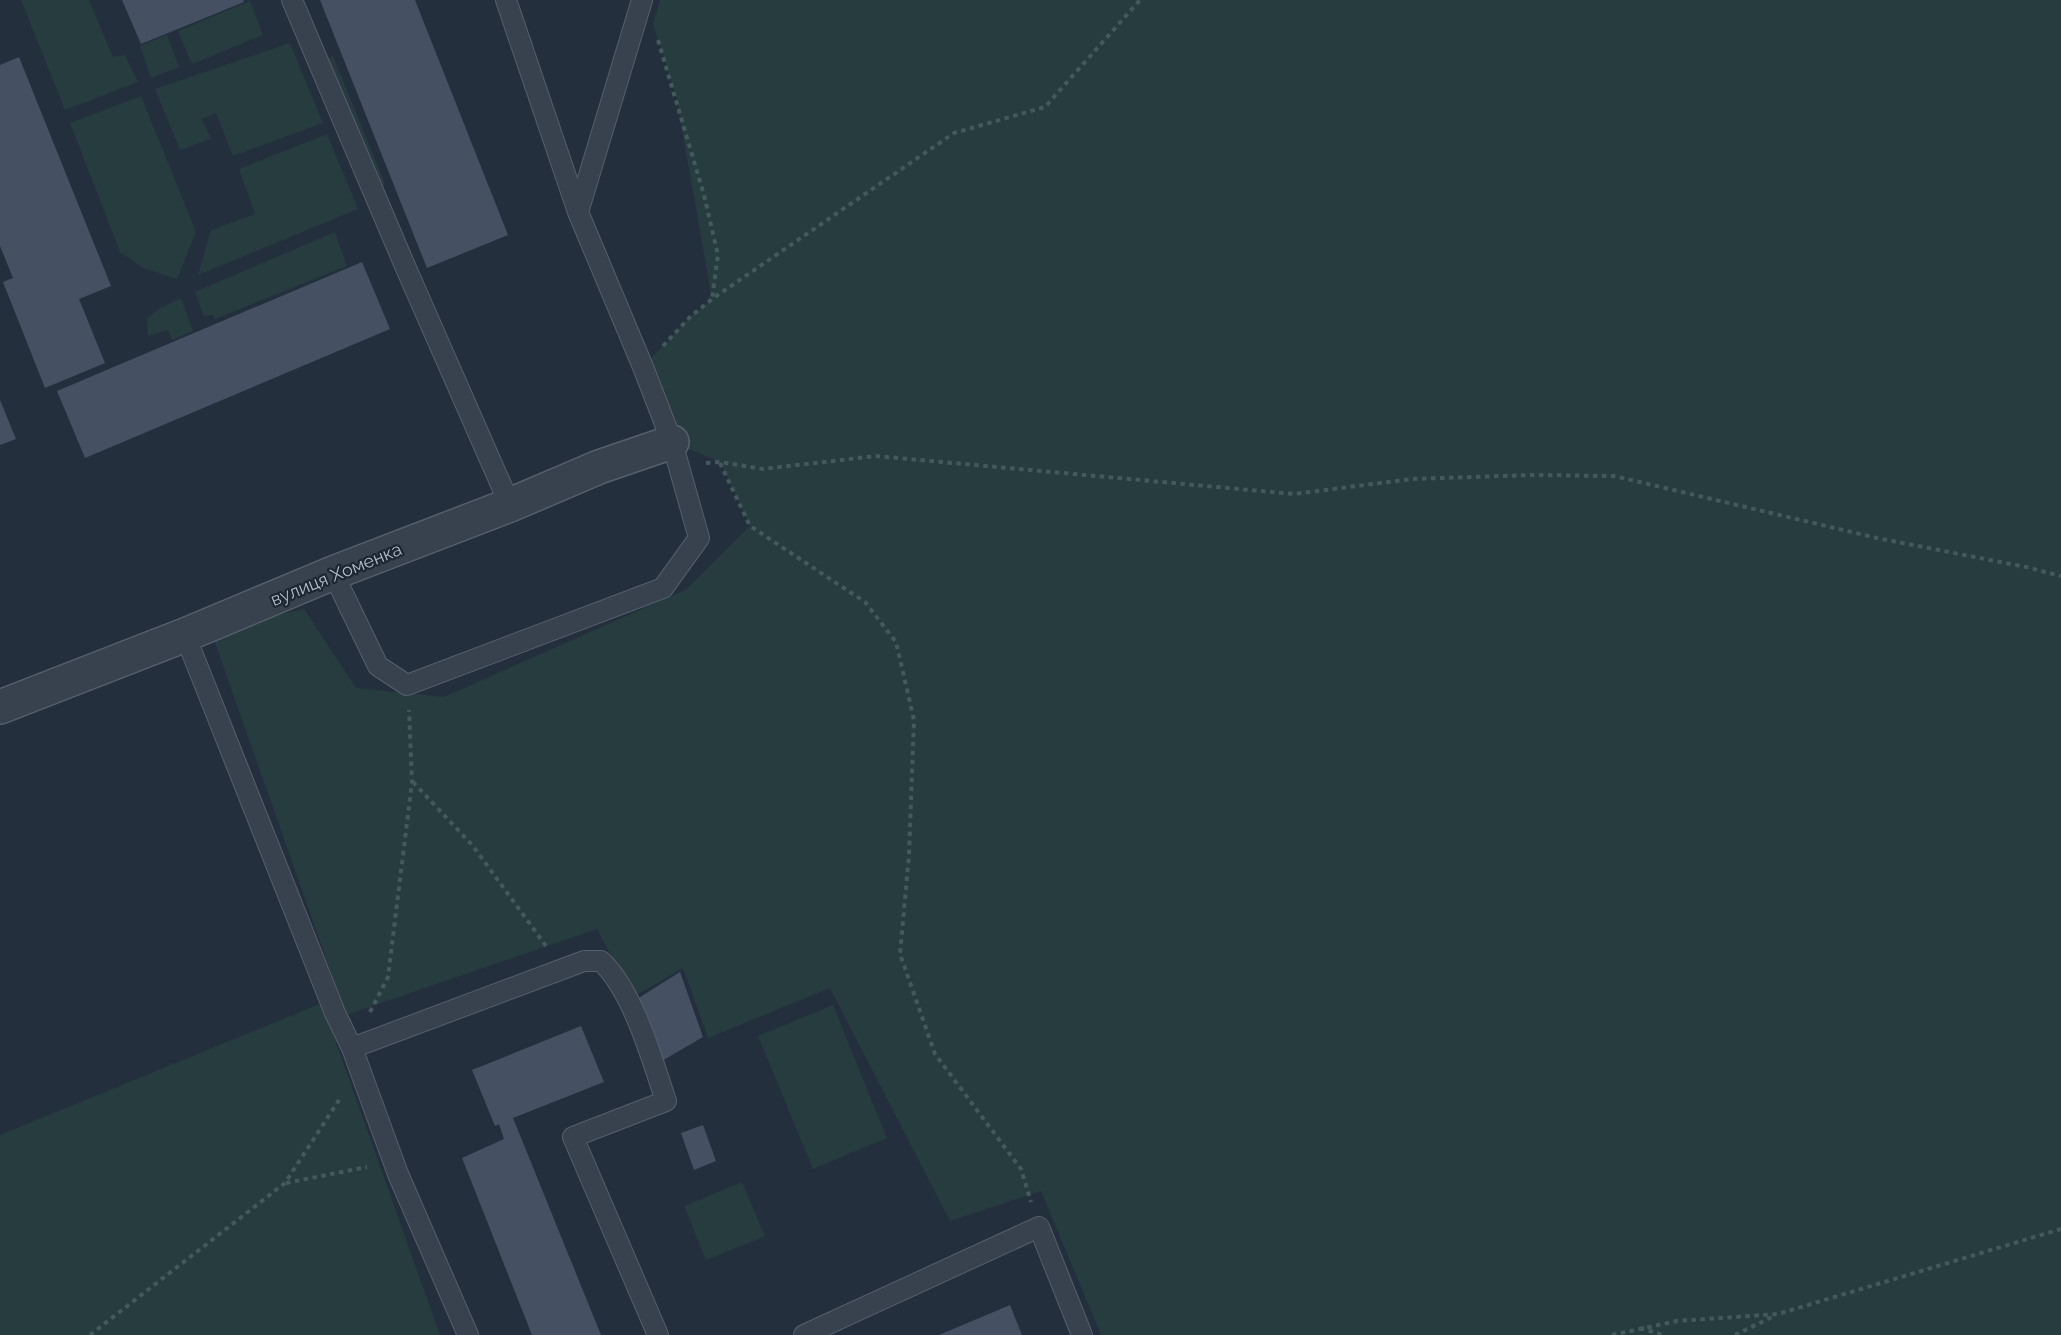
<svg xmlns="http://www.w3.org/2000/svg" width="2061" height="1335" font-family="Raleway,sans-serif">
	<rect width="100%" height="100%" fill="#242f3e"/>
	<path fill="#263c3f" d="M21,0H89L113,57L125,55L138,82L65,110Z
		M660,0H2061V1335H1101L1041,1191L950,1221L830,988L708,1038L683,968L633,997L597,929L346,1015L214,640L276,615L304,609L356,688L444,697L687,589L750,526L720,462L672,442L643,367L690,317L712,299L676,96L653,24Z
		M250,1L263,35L192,64L178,31Z
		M167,35L179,67L151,78L140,46Z
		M290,43L323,123L233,156L216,113L202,119L211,139L180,150L155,89Z
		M333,56L385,184L381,186L326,59Z
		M141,96L196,232L177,279L143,268L120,252L70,123Z
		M327,134L358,209L198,275L211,230L255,214L239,169Z
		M335,232L347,266L215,319L213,315L204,316L195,292Z
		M181,298L193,331L172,340L168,330L148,336L147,319L160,308Z
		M322,1003L440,1335H0V1135Z
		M833,1005L887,1138L813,1169L758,1036Z
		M742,1182L765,1236L706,1260L684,1206Z"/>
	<path fill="#455162" d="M122,0H243L244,2L141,44Z
		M320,0H415L508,235L427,268Z
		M19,57L111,286L79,299L105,363L45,388L3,282L13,278L0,246V65Z
		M362,262L390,329L85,458L57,391Z
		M0,400L16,439L0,445Z
		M680,972L703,1037L660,1062L637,999Z
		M581,1026L604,1082L513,1118L601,1335H532L462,1158L504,1139L499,1124L495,1126L472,1070Z
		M703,1125L716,1161L694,1170L681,1133Z
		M1010,1305L1022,1335H939Z"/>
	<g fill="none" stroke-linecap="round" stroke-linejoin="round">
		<defs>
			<path id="service" d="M292,0L405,266L510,505
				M578,212L642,0
				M333,573L378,666L407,685L663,588L699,538L672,442L643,367L578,212L506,0
				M185,635L335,1013L352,1048L398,1174L468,1335
				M352,1048L584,961H601C633,991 652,1059 666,1101L573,1137L658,1335
				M804,1335L1039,1227L1082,1335"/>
			<path id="minor" d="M0,707L185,635L333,573L510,505L599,467L672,442"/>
		</defs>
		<use href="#service" stroke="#565f6c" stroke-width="22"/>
		<use href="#minor" stroke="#565f6c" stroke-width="36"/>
		<path stroke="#44595c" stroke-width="4" stroke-dasharray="4.5 4.5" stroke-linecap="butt" d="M658,40L704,195L718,255L712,299
			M663,346L690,317L712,299L954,133L1045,107L1140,0
			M706,463L720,462L763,469L876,456L1294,494L1412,479L1532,475L1614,476L1877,538L2026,567L2061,576
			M720,463L750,526L865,602L896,642L914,720L909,855L900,954L935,1054L1021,1169L1031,1202
			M413,782L473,846L546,946
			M370,1012L388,977L412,782L409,710
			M286,1183L367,1167
			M1640,1328L1663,1335
			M90,1335L285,1183L341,1097
			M1612,1335L1677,1321L1778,1314L2061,1229
			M1735,1335L1774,1316"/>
		<use href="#service" stroke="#38414e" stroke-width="20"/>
		<use href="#minor" stroke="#38414e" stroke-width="33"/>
	</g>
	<g text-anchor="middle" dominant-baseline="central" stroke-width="4.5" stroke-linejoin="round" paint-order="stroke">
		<g font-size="18" fill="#b4bcc9" stroke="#1d2633">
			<text transform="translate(336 574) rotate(-22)">вулиця Хоменка</text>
		</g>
	</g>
</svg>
